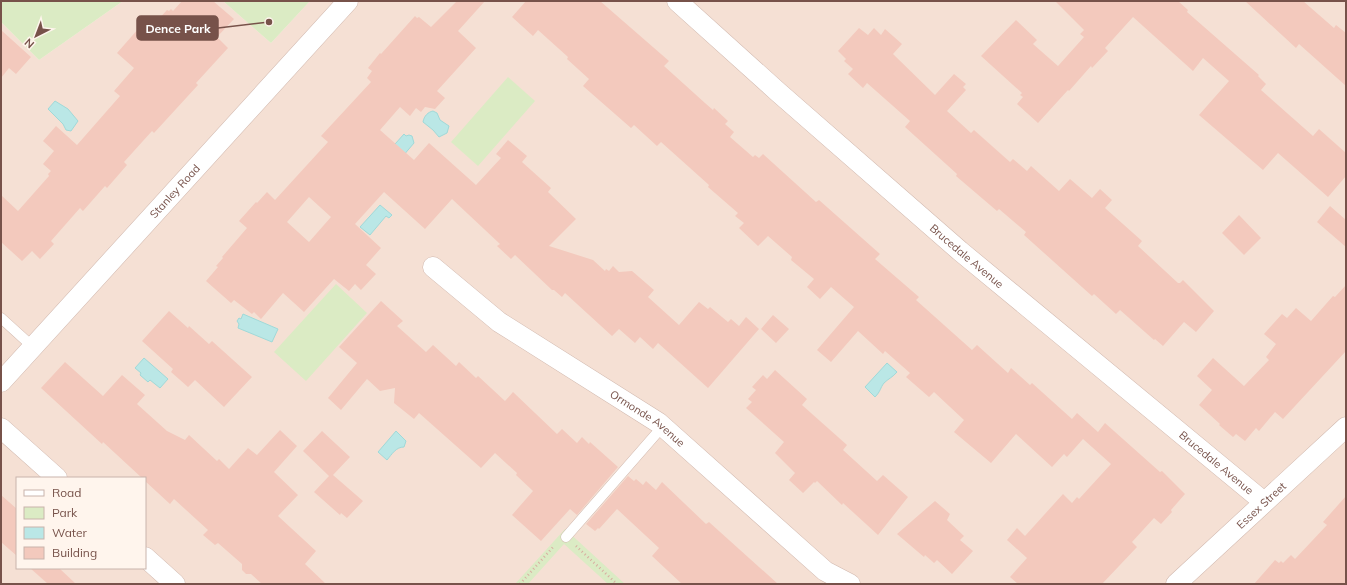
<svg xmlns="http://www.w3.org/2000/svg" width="1347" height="585" font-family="Mulish,sans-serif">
	<rect width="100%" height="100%" fill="#fdf0e6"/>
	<path fill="#f5e0d4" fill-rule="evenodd" d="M123,1H223L271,43L310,1H1346V584H1V22L39,60ZM17,478H145V568H17Z"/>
	<path fill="#dbebc4" d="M1,1H123L39,60L1,22Z
		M223,1H310L271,43Z
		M508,77L535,101L478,166L451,142Z
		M336,284L367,313L306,381L274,352Z
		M565,529L625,584H608L564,544L528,584H515Z"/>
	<path fill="#bae7e6" stroke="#a0d9d8" d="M55,101L68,109L78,121L71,131L66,130L63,124L48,109Z
		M433,111L437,113L440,120L449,126L447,133L439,137L433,130L423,122C424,116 428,112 433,111Z
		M404,134L406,136L409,135L412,136L414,143L397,163L387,153Z
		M380,205L392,215L389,218L386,216L370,235L360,227Z
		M243,314L278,329L272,342L238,328L239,324L237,321L239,318L241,319Z
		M144,358L168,379L160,388L150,380L148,382L140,375L141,373L135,368Z
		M887,363L897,372C893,377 888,379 884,383C880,388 881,391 875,397L865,387Z
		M396,431L406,441L404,447C396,447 392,454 387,460L378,452Z"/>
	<path fill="#f3c9bd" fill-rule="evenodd" d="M182,1H213L234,19L217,37L228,48L196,83L198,85L154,133L152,131L124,162L127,165L107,188L105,186L83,211L80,208L51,241L54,244L40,259L32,251L22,261L1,242V195L18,211L49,176L48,174L51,171L43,164L54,151L43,141L56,126L77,145L120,96L114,91L134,68L117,53L139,28L145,34L167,10L169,11L171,9L173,11Z
		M457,1H485L458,31L476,48L437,91L445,98L435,109L425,107L421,112L416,108L410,116L400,107L380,130L414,160L429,143L476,185L501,158L496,154L508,140L527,156L522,162L551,188L548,192L576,219L549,246L593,260L605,271L606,269L609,271L613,266L619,272L632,271L654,290L648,297L679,325L699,302L708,309L710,307L728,322L731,319L739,326L746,317L759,329L708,388L658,343L653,349L640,337L635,343L619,329L612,336L565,293L562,297L554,290H552L515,255L511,259L497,246L500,244L452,199L425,229L384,192L355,224L381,248L366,265L376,274L361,290L355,284L349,291L334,279L304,312L283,293L261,319L254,312L252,314L234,300L231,303L206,281L218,267L216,266L223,258L222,257L247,228L239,221L256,202L257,203L267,192L275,200L328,142L321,136L371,82L367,78L372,71L368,68L380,53L381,54L415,16L417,18L419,17L431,27ZM309,197L331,217L309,242L287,222Z
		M526,1H600L669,61L664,66L705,103L713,110L714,108L728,121L725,124L734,132L730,137L753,157L755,155L759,158L763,154L816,202L819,200L880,254L875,259L919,297L916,300L972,350L977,345L1008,373L1011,368L1030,385L1032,383L1072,419L1077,413L1098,432L1105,423L1160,472L1162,471L1185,494L1171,510L1172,512L1161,524L1154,518L1132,542L1137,547L1102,584H1018L1010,577L1027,558L1007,540L1017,528L1025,536L1063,494L1072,503L1077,497L1079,499L1111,464L1083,439L1067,457L1064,454L1052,467L1016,434L991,463L954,432L964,420L934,392L929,397L906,377L910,373L885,351L883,354L858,331L831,362L817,350L854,307L831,287L820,299L807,287L814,279L791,260L792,257L768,236L758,246L739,228L744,223L735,216L738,213L708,187L709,185L661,142L657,146L634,125L631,128L583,86L589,79L567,59L568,57L538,30L533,36L512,17Z
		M1055,1H1178L1188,10L1187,12L1259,75L1258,76L1266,84L1261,90L1313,136L1319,129L1346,153V176L1328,197L1278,153L1263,170L1199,115L1229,81L1203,58L1193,71L1133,17L1105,48L1108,51L1092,68L1091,66L1069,91L1068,90L1038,123L1017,104L1023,97L1020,95L1022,93L981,56L1016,20L1037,40L1033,44L1058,66L1084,37L1080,34L1084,30Z
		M1245,1H1303L1334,28L1336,25L1346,33V86L1299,44L1296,48Z
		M859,28L868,35L874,28L881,35L885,29L902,44L893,54L935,95L954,74L966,84L963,87L966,90L947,111L971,133L974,130L1010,162L1013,159L1027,171L1031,166L1059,191L1070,179L1092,198L1100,189L1112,200L1105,208L1142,241L1138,246L1178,283H1180L1183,280L1214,311L1196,332L1184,322L1163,346L1155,339L1154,340L1120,310L1116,314L1094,294L1092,296L1024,235L1026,232L999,209L997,211L956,176L957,174L905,127L910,121L867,83L863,88L848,74L853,69L844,61L846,59L838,51Z
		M1,30L31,57L16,74L9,68L1,78Z
		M1330,206L1346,220V247L1317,222Z
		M1239,215L1261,238L1244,255L1222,233Z
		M1346,285V351L1283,419L1275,412L1259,431L1256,428L1245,441L1236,434L1233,437L1219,425L1220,424L1199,405L1212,390L1197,376L1213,358L1244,386L1269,360L1266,357L1276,344L1264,334L1282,314L1287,318L1296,308L1311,321L1333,296L1335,297Z
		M381,301L403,321L397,326L426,352L433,345L456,366L459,362L476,378L478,376L505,401L513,392L557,434L562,429L577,443L582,437L589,444L590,442L618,467L577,515L570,509L541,541L512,515L533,491L516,475L517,473L495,453L481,468L419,413L414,419L394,403L395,388L380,391L367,379L341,410L328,398L357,363L339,347Z
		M169,311L188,328L189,326L209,344L212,341L252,377L224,407L195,380L188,387L171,372L173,369L142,341Z
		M773,315L789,329L776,343L761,329Z
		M65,362L103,396L122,375L145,395L137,404L167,431L185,440L189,435L217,461L219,459L229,469L248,448L257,455L280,430L297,446L274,472L298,495L278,516L316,551L305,564L326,584H262L251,574H246L242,570V564L218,543L215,545L203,535L208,530L174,499L170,504L145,481V478H142L103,442L102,444L41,388Z
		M775,370L807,399L802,405L847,445L843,450L877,481L883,475L908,497L878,535L843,503L842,505L817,481L815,483L814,482L803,493L789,480L795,473L775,453L784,442L746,408L752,402L748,399L756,390L752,387L763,375L767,379Z
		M322,431L350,457L333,475L363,501L347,518L341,513L340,515L314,492L329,476L303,451Z
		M628,476L634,481L636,479L643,485L646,481L656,490L662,482L706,524L709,522L778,584H682L652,556L659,548L617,509L599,529L598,528L595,531L586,524Z
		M1,495L17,509V556L1,542Z
		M1346,496V584H1254L1275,560L1279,563L1281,561L1283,563L1291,555L1295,559L1327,525L1323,522Z
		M935,501L950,514L947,520L964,536L960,540L973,551L952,574L937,560L934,563L925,555L924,557L897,534Z
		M30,568H59L76,584H48Z"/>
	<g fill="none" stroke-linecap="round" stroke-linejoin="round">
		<defs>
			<path id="lane" d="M1,318L33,347
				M566,537L663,426"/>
			<g id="street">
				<path id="s1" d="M677,1L778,92L960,251L1264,502"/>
				<path id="s2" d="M433,267L499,322L659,423L825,571L850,584"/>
				<path id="s3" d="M1,382L348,1"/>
				<path d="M1,428L57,478"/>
				<path d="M145,557L175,584"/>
				<path id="s4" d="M1176,584L1346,427"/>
			</g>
		</defs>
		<use href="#lane" stroke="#d1b8ae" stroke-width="11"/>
		<use href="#street" stroke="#d1b8ae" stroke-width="21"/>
		<path stroke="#d8aca0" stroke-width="2.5" stroke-dasharray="1 3" stroke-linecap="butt" d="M576,546L617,584
			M520,584L554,546"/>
		<use href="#lane" stroke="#fff" stroke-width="10"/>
		<use href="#street" stroke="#fff" stroke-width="20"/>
	</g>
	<g text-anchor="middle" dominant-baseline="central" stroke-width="3" stroke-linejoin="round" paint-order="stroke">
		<g font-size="11" fill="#77524a" stroke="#fff5ed">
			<text stroke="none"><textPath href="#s3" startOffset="258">Stanley Road</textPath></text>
			<text stroke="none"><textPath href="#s1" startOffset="386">Brucedale Avenue</textPath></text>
			<text stroke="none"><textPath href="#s2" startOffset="263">Ormonde Avenue</textPath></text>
			<text stroke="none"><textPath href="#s1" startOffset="710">Brucedale Avenue</textPath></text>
			<text stroke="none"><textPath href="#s4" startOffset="116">Essex Street</textPath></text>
		</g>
	</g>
	<path fill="none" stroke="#77524a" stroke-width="1.5" d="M269 22L218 28"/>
	<circle fill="#77524a" stroke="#fff5ed" stroke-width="1.5" cx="269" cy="22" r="4"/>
	<rect fill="#77524a" stroke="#77524a" stroke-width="1.5" x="137" y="16" width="81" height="24" rx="4"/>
	<g font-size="12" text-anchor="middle" font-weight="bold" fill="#fff">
		<text x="178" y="33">Dence Park</text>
	</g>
	<rect width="1347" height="585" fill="none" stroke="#77524a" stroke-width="4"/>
	<rect x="16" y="477" width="130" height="92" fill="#fff5ed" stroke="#c9b4ac"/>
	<rect x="24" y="490" width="20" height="6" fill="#ffffff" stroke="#c9b4ac"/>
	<text x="52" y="497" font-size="12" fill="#77524a">Road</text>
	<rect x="24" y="507" width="20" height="12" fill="#dbebc4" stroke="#c9b4ac"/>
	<text x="52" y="517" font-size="12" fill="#77524a">Park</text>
	<rect x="24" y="527" width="20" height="12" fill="#bae7e6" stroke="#c9b4ac"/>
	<text x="52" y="537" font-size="12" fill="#77524a">Water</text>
	<rect x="24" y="547" width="20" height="12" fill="#f3c9bd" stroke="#c9b4ac"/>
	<text x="52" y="557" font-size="12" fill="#77524a">Building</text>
	<g transform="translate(36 36) rotate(222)" stroke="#fff5ed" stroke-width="3" paint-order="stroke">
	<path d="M0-3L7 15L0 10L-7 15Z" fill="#77524a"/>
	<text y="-6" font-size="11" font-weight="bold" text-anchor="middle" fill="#77524a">N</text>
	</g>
</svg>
